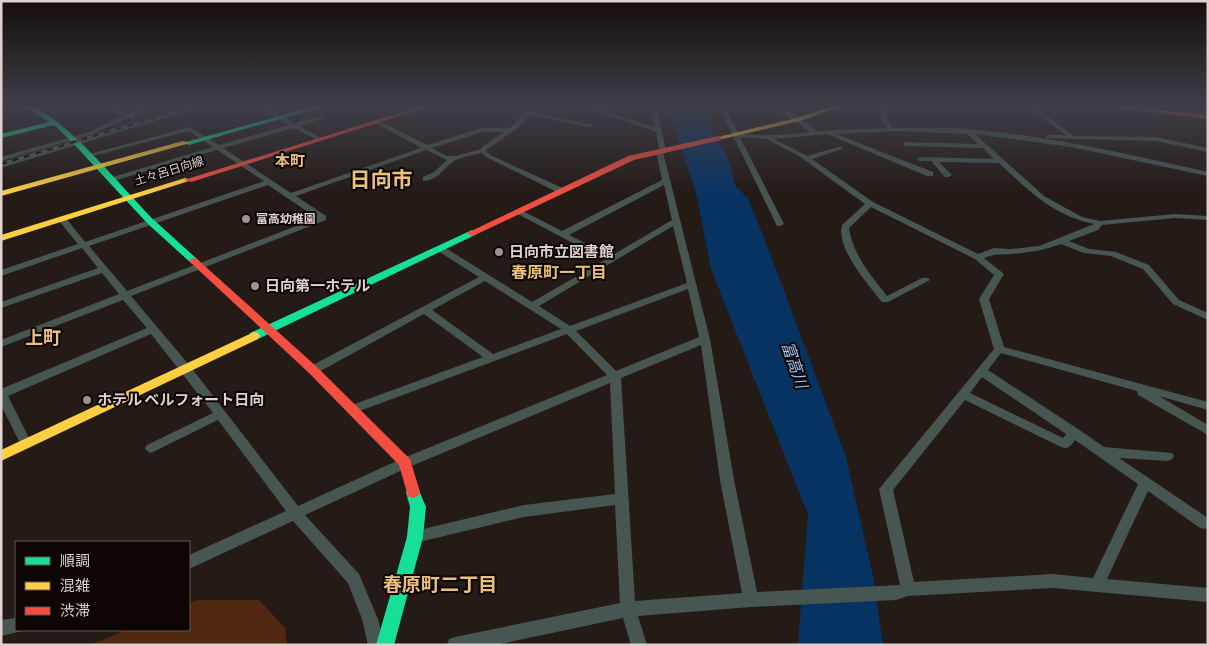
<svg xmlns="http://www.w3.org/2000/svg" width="1209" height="646" font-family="'Alegreya Sans','Noto Sans JP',sans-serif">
	<rect width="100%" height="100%" fill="#241a16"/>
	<path fill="#522712" d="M197,600H259L285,628L287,645H90L126,630H189V603Z"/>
	<path fill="#073363" d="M667,105H705L714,135L727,155L736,187L748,198L768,248L846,457L873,576L883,645H798L808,515L711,269L696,193Z"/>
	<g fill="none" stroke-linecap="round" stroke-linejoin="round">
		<path fill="#475651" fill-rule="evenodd" d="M20,105H29L1,113V109Z
			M101,105H108L128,114L149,105H156L133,116L135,118L134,119L128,118L93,134L1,161V157L89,132L123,116Z
			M200,105H208L1,168V164Z
			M254,105H261L295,123L321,116L324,118L300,126L321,138V140H317L294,128L223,148L291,193L421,148L374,122L373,121L376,119L427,145L482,128H510L533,105H539L533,112L593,125L590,127L530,115L518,128L486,150L490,155L565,189V193H559L486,157L482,153C473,155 461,157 454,161C443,168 438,181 423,181V177L434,172L447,160L426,150L296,196L326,216V220L131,296L190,366L298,506L401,459L607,375L567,334L357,412H349L347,409L349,406L483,357L424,314L317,373H309L308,370L309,367L479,277L438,251L437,249L438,247H444L532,302L605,260L514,212L515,210H521L562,231L662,180L656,151L659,149L656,132L580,105H588L655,128L650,105H656L666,150L663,152L710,339L734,480L757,592L900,585L879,489L994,349L979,299L994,275L975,259L871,207L849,228C853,255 870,274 887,296L922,278H928L930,280L888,302H882C868,284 836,249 842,225L865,204L799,156L766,139L740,137L784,224L780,226H777L718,105H724L738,133C762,137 786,135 810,132L772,105C786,105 806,123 817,131L887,128L881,118L880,105H886L887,118L893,128C918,128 944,127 969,129C1049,136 1129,154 1208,172V176L1071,147L975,134L1044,196L1082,217L1100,221L1175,214L1208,216V220L1175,218L1102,225L1098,230L1069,241L1089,249L1116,252L1149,265L1179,300L1208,313V320L1173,304L1143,269L1111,256L1084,253L1061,244C1045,250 1028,253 1011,254C999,255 996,253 984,258L1004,274L989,299L1004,347L1208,402V410L1159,396L1208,425V435L1138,395L1137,391L1001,353L988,370L1078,429L1104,447L1172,453L1174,456L1172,459L1168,461L1119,458L1208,518V529L1200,528L1148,491L1107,579L1208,588V602L1053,588L908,596L896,600L751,607L638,616L647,645H631L623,618L495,645H447L449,639L455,637L620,603L615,505L524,517L415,543L410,541L408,537L410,533L415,531L524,505L615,494L610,383L409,467L305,515L359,574L378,619L384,645H368L362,619L348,583L293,521L189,569V555L286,511L218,420L155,451L151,453L147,451L145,448L147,445L213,413L151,334L8,396L32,444L30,447L26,449L22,447L1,405V389L147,328L123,300L1,347V340L119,294L102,273L1,308V302L98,268L82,248L1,276V270L78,244L59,221V217H65L85,242L264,181L217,150L113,181L106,179L213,147L189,131L89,157L86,155L190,127L219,145L289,125ZM895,131L967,134L978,144L905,142L902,144L905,146L983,148L994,159L920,157L917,159L920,161H931L945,177H948L952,175L939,162L999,163C1028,190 1053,216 1094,224L1039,246L1010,249L994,248L978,254L873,202L812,159L842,149V147H838L807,156L774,139L827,134L927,176H933V172L836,134ZM482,132H504L483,146L481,149L456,156H447L432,148ZM268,185L317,218L127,291L89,246ZM664,185L672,220L611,256L569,235ZM673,226L687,283L570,326L539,306ZM485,281L561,329L493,354L432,310ZM688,289L699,337L616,371L576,331ZM701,345L720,480L742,593L635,601L621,378ZM982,377L1066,434L1063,438L970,393ZM965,400L1061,447C1068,450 1071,446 1075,440L1138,484L1093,578L1053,574L914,582L893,490Z
			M1025,105H1031L1074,136L1156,137L1208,148V152L1156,141L1046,138L1045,137L1048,135H1066Z
			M16,618V630H22V631L1,636V620Z"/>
		<path fill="#16e098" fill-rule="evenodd" d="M22,105C54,102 130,197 155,221C169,234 183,246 197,259L199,261L197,263H191L148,224L70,140L54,125L1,138V134L49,122Z
			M320,105H329L189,145L182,143Z
			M472,230L477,233L475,235L258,339H250L248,336L250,333Z
			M413,486L418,488L426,507L423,537L394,645H376L407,537L410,507L406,492L408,488Z"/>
		<path fill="#ffcf43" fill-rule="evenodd" d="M837,105H845L800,121L718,140L714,138L796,118Z
			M183,141L190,143L1,196V191Z
			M185,178L192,180L1,241V235Z
			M254,332L258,333L260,336L258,339L1,461V450Z"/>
		<path fill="#f24e42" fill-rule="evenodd" d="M425,105H434L191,182L184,180Z
			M599,105H607L597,110H593V108Z
			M1106,105H1122L1208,115V119L1109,107Z
			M718,136H721V140L634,160L475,235L472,236L467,233L628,156Z
			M194,258L197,259L317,367L410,459L420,492L418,496L413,498L408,496L399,465L309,373L191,263L189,261L191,259Z"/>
		<defs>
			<path id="rail" d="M1,164L197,105"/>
		</defs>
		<use href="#rail" stroke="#535b57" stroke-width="3"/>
		<use href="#rail" stroke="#0d0604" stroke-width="2" stroke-dasharray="6" stroke-linecap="butt"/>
	</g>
	<linearGradient id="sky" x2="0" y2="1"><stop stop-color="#140e0c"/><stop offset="0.54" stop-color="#3f3e47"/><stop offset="1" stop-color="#3f3e47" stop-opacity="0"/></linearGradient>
	<rect width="1209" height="195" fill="url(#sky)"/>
	<g fill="#9e928d" stroke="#0d0604" stroke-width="2">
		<circle cx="246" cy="219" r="5"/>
		<circle cx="499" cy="252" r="5"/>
		<circle cx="255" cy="286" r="5"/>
		<circle cx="87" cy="400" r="5"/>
	</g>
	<g text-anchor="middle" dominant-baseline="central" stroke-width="4" stroke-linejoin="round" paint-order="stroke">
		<g font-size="12" fill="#dfd2cd" stroke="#0d0604">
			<text transform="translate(169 171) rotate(-17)">土々呂日向線</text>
		</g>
		<g font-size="12" font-weight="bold" fill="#dfd2cd" stroke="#0d0604" text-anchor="start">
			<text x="256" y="219">富高幼稚園</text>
		</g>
		<g font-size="15" font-weight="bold" fill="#ebc07b" stroke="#0d0604">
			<text x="290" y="161">本町</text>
		</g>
		<g font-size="15" font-weight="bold" fill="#dfd2cd" stroke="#0d0604" text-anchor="start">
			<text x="509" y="252">日向市立図書館</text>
			<text x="265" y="286">日向第一ホテル</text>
			<text x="97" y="400">ホテル ベルフォート日向</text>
		</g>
		<g font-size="16" font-weight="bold" fill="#ebc07b" stroke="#0d0604">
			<text x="559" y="273">春原町一丁目</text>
		</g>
		<g font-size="16" font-style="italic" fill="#a2c8f9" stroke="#0d0604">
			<text transform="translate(794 365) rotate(71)">富高川</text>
		</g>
		<g font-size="18" font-weight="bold" fill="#ebc07b" stroke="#0d0604">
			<text x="43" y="339">上町</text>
		</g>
		<g font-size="19" font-weight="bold" fill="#ebc07b" stroke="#0d0604">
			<text x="440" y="585">春原町二丁目</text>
		</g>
		<g font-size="21" font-weight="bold" fill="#ebc07b" stroke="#0d0604">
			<text x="381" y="180">日向市</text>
		</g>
	</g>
	<rect width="1209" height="646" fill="none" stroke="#dfd2cd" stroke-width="5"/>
	<rect x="15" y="541" width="175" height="90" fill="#0d0604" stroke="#615854"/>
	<rect x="25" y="557" width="25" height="8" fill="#16e098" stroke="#615854"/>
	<text x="60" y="566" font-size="15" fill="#dfd2cd">順調</text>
	<rect x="25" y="582" width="25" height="8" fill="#ffcf43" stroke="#615854"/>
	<text x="60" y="591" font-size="15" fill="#dfd2cd">混雑</text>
	<rect x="25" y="607" width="25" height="8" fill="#f24e42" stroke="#615854"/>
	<text x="60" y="616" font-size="15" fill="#dfd2cd">渋滞</text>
</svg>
